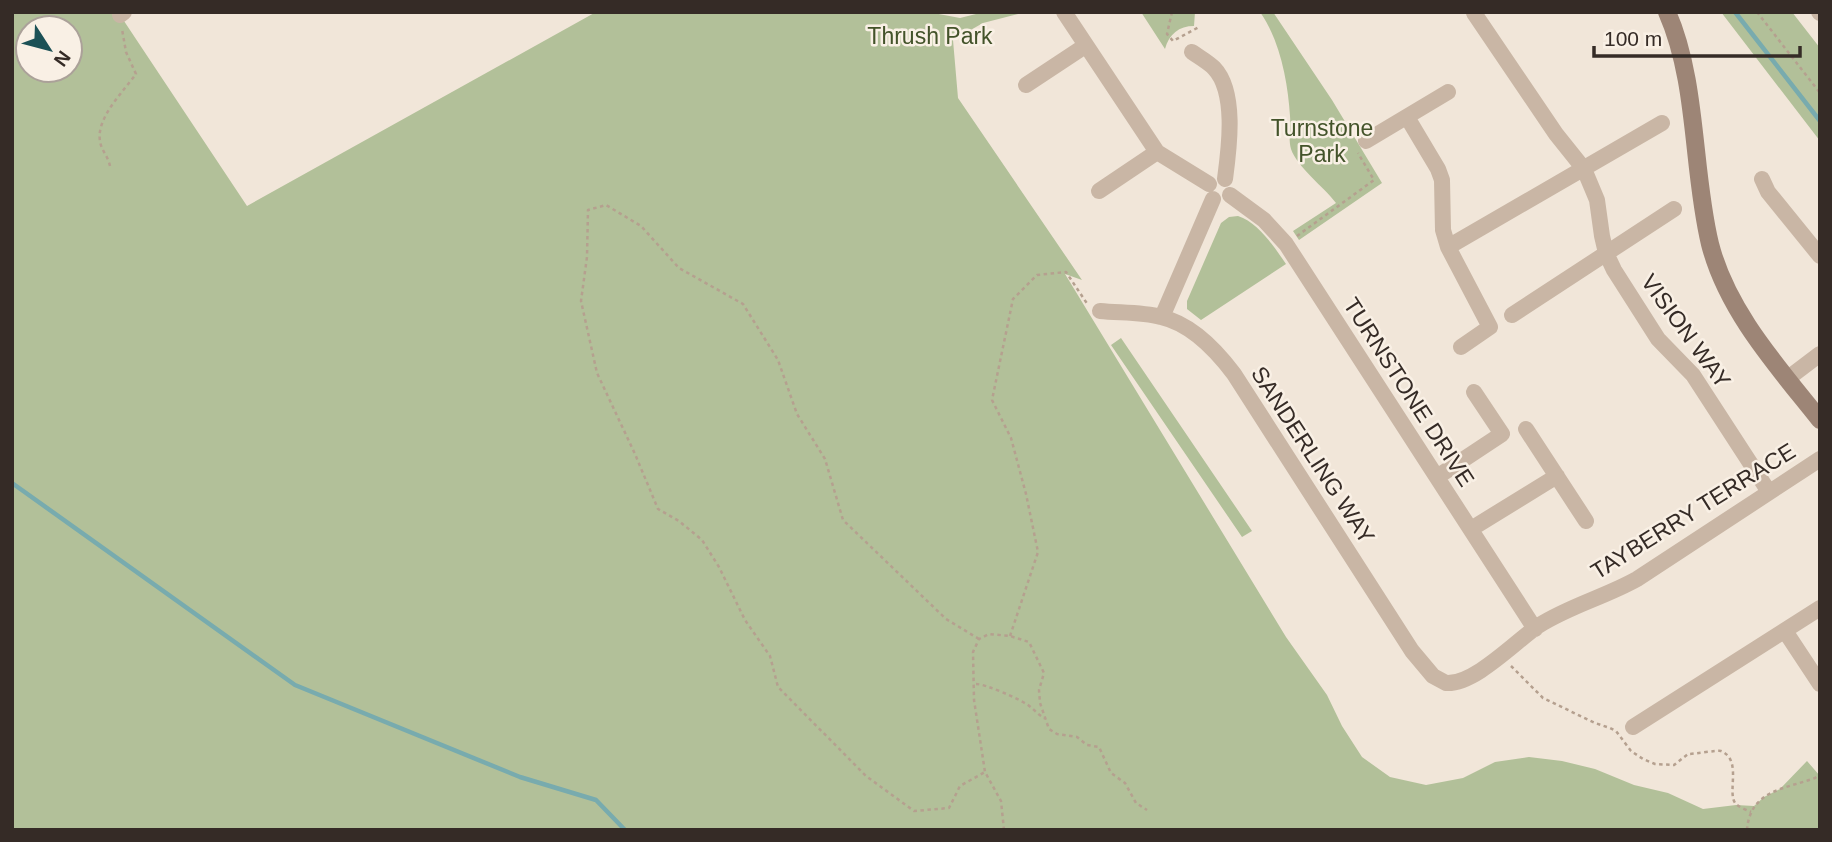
<svg xmlns="http://www.w3.org/2000/svg" width="1832" height="842" font-family="Helvetica,sans-serif">
	<rect width="100%" height="100%" fill="#f1e6d9"/>
	<path fill="#b2c099" fill-rule="evenodd" d="M12,12H118L247,206L596,12H928L960,18L984,12H1026L983,23L953,40L958,98L1082,280L1065,274L1286,637L1327,695L1342,726L1362,757L1390,777L1426,785L1463,778L1495,762L1529,757L1562,761L1595,769L1634,785L1668,793L1703,809L1736,805L1754,806L1764,797L1780,789L1807,761L1820,776V830H12ZM28,28H70V70H28Z
		M1141,12H1195L1194,26C1179,26 1169,34 1165,49Z
		M1260,12H1273L1332,100L1382,183L1299,240L1293,231L1336,203C1324,187 1297,167 1291,149C1288,139 1291,126 1290,116C1288,83 1280,40 1260,12Z
		M1721,12H1792L1820,48V141Z
		M1238,216C1259,223 1274,247 1286,264L1201,320L1187,309V301L1221,223L1229,217Z
		M1121,338L1252,531L1242,537L1111,345Z"/>
	<g fill="none" stroke-linecap="round" stroke-linejoin="round">
		<path stroke="#78abae" stroke-width="4.5" d="M1735,12L1820,121
			M12,483L295,685L520,777L596,800L625,830"/>
		<path stroke="#b5a08f" stroke-width="2.5" stroke-dasharray="3.5 3.5" stroke-linecap="butt" d="M1172,12L1167,34L1173,41L1199,27
			M1757,12L1820,93
			M110,166C108,156 101,150 100,141C96,118 123,92 136,74L126,52L122,29
			M1297,236L1374,180L1358,153
			M1010,636L1038,552L1026,494L1011,438L992,400L1013,299L1037,275L1066,272L1088,305
			M979,639L946,619L843,520L825,459L797,414L778,360L743,304L679,268L641,226L606,205L588,210L587,257L581,301L597,373L635,454L658,509L679,521L702,540L719,567L745,620L770,656L778,687L866,776L914,811L949,808L960,786L985,772
			M1511,666L1543,698L1595,723L1610,728L1616,731L1631,751L1643,759L1655,764L1674,765L1688,754C1695,754 1717,750 1721,751C1743,760 1726,794 1736,804C1739,807 1746,810 1751,812
			M976,684C986,684 1019,699 1028,705C1035,710 1038,715 1046,719
			M1004,830L1001,801L985,772L974,700L973,652L979,639L989,634L1010,636L1029,642L1044,673L1039,690L1040,703L1049,729L1057,734L1077,737L1087,745L1099,747L1111,773L1125,783L1136,803L1147,810
			M1747,830C1750,790 1785,789 1815,778L1820,774"/>
		<path stroke="#c9b6a5" stroke-width="16" d="M1064,12L1157,152L1209,184
			M1819,12L1820,13
			M1474,13L1556,134L1584,169L1597,200L1602,236L1606,253L1614,270L1658,339L1693,375L1769,492
			M120,15L124,12
			M1192,52C1199,57 1208,62 1214,68C1237,92 1229,149 1225,179
			M1026,85L1085,46
			M1407,117L1438,169L1442,180L1443,230L1448,247L1490,327L1461,347
			M1366,141L1448,92
			M1762,179L1768,192L1820,256
			M1099,191L1157,152
			M1230,195L1264,220L1286,244L1535,629
			M1448,247L1662,123
			M1100,311C1120,313 1142,312 1161,317C1192,324 1216,350 1234,374L1412,651L1433,676L1446,683C1474,685 1515,642 1538,626C1569,606 1605,597 1637,579L1820,459
			M1512,315L1674,209
			M1162,317L1213,199
			M1787,379L1820,354
			M1526,429L1586,521
			M1437,477L1502,434L1474,392
			M1471,529L1557,476
			M1785,631L1820,684
			M1633,727L1820,608"/>
		<path stroke="#9d8576" stroke-width="18" d="M1667,12C1698,82 1692,170 1710,244C1727,311 1778,367 1820,420"/>
	</g>
	<g text-anchor="middle" dominant-baseline="central" stroke-width="5" stroke-linejoin="round" paint-order="stroke">
		<g font-size="23" fill="#43532a" stroke="#f9f0e5">
			<text x="930" y="36">Thrush Park</text>
			<text x="1322" y="128">Turnstone<tspan x="1322" dy="26">Park</tspan></text>
		</g>
		<g font-size="23" fill="#352b26" stroke="#f9f0e5">
			<text transform="translate(1686 331) rotate(54)">VISION WAY</text>
			<text transform="translate(1409 392) rotate(57)">TURNSTONE DRIVE</text>
			<text transform="translate(1313 455) rotate(57)">SANDERLING WAY</text>
			<text transform="translate(1693 511) rotate(-32)">TAYBERRY TERRACE</text>
		</g>
	</g>
	<rect width="1832" height="842" fill="none" stroke="#352b26" stroke-width="28"/>
	<g transform="translate(49 49) rotate(126)"><circle r="33" fill="#f9f0e5" stroke="#aba199" stroke-width="2"/>
	<path d="M0-5L12 26L0 18L-12 26Z" fill="#1c5156"/>
	<text y="-10" font-size="19" font-weight="bold" text-anchor="middle" fill="#352b26">N</text>
	</g>
	<path d="M1594 46v10h206v-10" fill="none" stroke="#352b26" stroke-width="3.5"/>
	<text x="1604" y="46" font-size="21" fill="#352b26" stroke="#f9f0e5" stroke-width="5" paint-order="stroke">100 m</text>
</svg>
